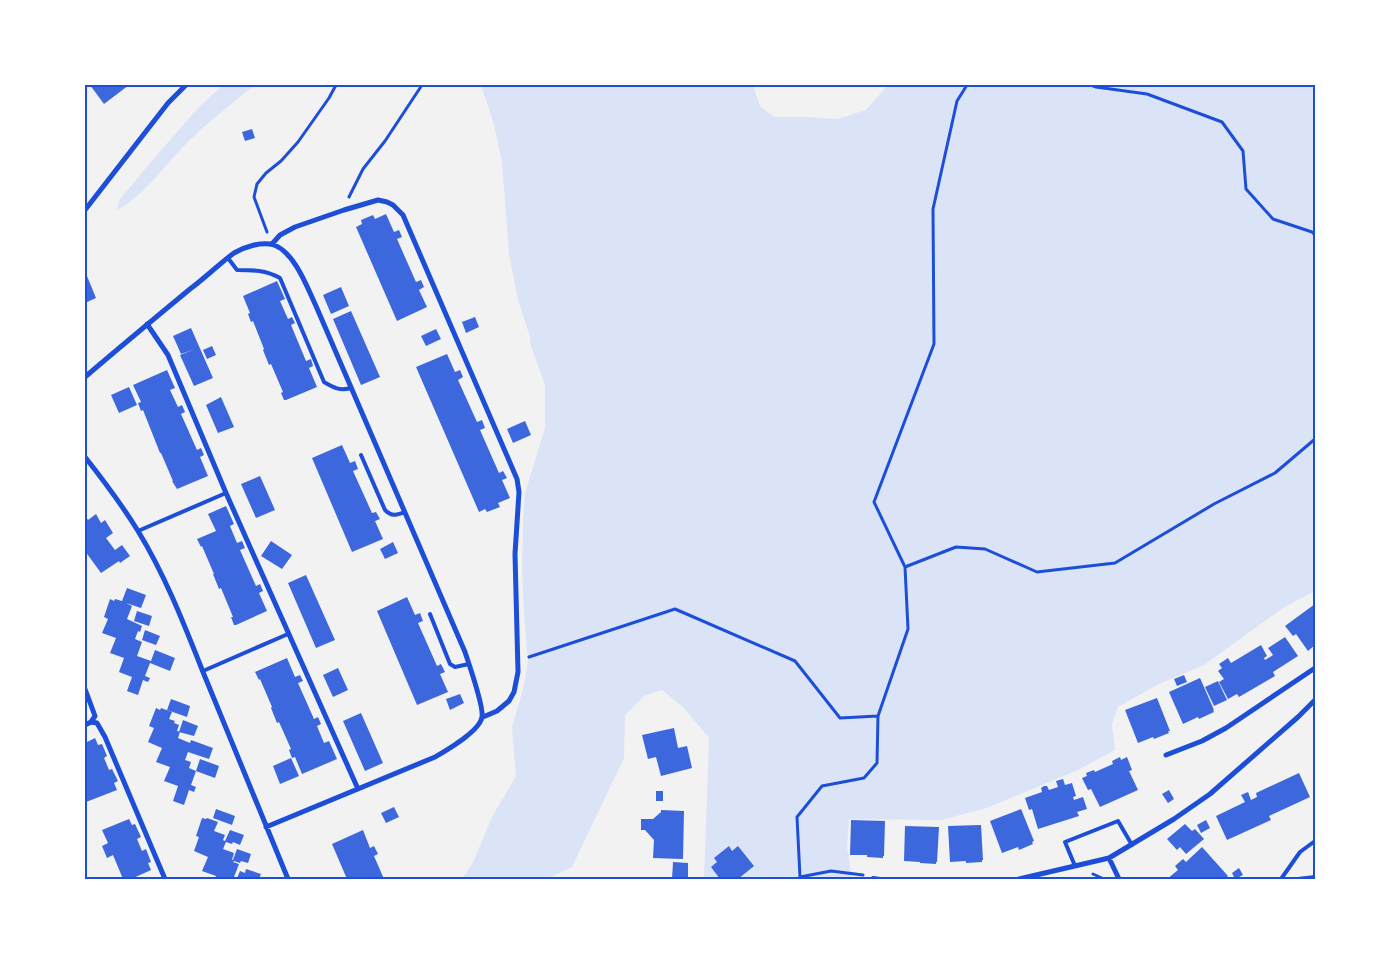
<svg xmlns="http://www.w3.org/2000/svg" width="1400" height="964" font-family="'Fira Sans Condensed',sans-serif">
	<rect width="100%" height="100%" fill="#f2f2f2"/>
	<path fill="#dbe4f7" d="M223,85H255C231,104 206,124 184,146C164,166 142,198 117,210L120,199L150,163L197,109Z
		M481,85H753L760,106L774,117H806L837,119L866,110L888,85H1315V591L1283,608L1204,665L1159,684L1118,707L1112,724L1115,750L1078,770L987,808L941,820L849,819L847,847L852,879H704L709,738L684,708L662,690L644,696L625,715L624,758L572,867L547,879H462L473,862L493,815L516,776L512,727L523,689L528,662L524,616L522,569L523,520L525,493L545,428V385L530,343V337L518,300L509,254L502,162L494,125Z"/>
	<path fill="#3d67dc" d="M90,85H129L104,104Z
		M252,129L255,138L245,141L242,132Z
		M386,214L394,232L399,230L402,237L397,239L416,282L421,280L424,287L419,290L427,307L397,321L356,227L362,224L361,220L373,215L375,219Z
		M87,276L96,298L85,303V277Z
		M277,281L285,299L280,301L288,319L292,317L295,323L291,325L306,361L311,359L313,366L309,368L317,387L286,400H284L281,393L283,392L271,364L269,365L263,350L264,349L253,321L251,322L248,314L250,313L243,296Z
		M341,287L349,306L331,314L323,295Z
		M351,311L380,377L361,385L333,319Z
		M475,317L479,327L466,333L462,322Z
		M191,328L213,378L194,386L180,355L195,349L181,354L173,336Z
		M436,329L441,339L426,346L421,336Z
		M212,346L216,355L207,359L203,350Z
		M447,354L455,372L460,370L463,377L458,380L477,422L482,420L485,428L480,430L499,473L503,471L507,478L502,480L510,498L498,503L500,507L487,512L485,509L479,512L416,367Z
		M167,370L175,388L170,390L178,407L182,405L185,412L181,414L197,450L201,448L204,455L200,457L208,476L177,489L172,481H173L161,453H160L143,410L141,411L138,403L141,402L133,385Z
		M129,387L137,405L119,413L111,395Z
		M221,397L234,427L218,433L206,405Z
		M525,421L531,435L513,443L507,429Z
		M342,445L350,463L355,461L358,469L353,471L372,513L376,512L380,519L375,521L383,539L352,552L312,458Z
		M260,476L275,510L256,518L241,484Z
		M226,506L234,524L230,526L237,543L242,541L245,548L240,550L256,586L260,584L263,591L259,593L267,611L236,625H234L231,617H233L221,588L219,589L213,574H214L202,546L201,547L197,539L216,531L208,514Z
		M96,514L101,523L105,520L113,533L106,538L115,550L122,545L130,556L120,563L119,561L101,573L85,551V516L88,520Z
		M271,541L292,555L282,569L261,556Z
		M393,542L398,553L385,559L380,549Z
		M306,575L335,640L316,648L288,583Z
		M127,588L146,595L141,608L126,603L132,606L127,619L142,626L140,632L138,631L135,639L142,642L137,656L151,661L155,650L175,658L170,671L150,663L145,676L150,678L148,682L143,680L138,695L127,691L132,677L119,672L124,658L110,653L116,638L102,633L108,619L104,617L110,599L114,601L115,599L122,601Z
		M407,597L415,615L420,613L423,621L418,623L437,666L441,664L445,672L440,674L448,692L417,705L377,611Z
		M1315,604V645L1308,651L1296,634L1293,636L1285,626Z
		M137,611L152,616L149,626L134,621Z
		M145,630L160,636L156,645L142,640Z
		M1285,637L1298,656L1273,672L1275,676L1239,697L1237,694L1228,699L1219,682L1224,679L1218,671L1222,668L1219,664L1228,658L1231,663L1261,645L1267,656L1264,658L1265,660L1273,655L1268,648Z
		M287,658L295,677L300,675L303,681L298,683L314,719L318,717L321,724L317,726L324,743L329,741L337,759L302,774L295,757L292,758L289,750L291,749L279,722L277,723L271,708L272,707L260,679L259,680L255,672Z
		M338,668L348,690L333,697L323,675Z
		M1184,675L1187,682L1177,686L1174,679Z
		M1200,678L1214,710H1213L1214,712L1199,719L1198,717L1183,724L1169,692Z
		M1218,681L1227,700L1214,706L1205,687Z
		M460,694L464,703L450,710L446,699Z
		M1157,698L1170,731H1168L1169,733L1154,739L1153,737L1138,743L1125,710Z
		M171,699L190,706L187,717L167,710Z
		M156,708L160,710L161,708L172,712L169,719L175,721L174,723L179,725L177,731L180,732L178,738L190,743L191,740L213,748L209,759L188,752L185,760L191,762L189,768L196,771L200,759L219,766L215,778L196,771L191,785L196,787L194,792L189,790L184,805L173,801L178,786L164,781L170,767L156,762L162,748L148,742L154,728L149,726Z
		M361,713L383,763L365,771L343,721Z
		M183,720L198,726L194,736L179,732Z
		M674,728L678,748L687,746L692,768L661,776L656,757L648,759L642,735Z
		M95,738L98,745L102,744L107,756L104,758L109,770L112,769L118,781L114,783L117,790L86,802L85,800V743Z
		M1120,757L1121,760L1127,757L1132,770L1129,771L1138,790L1100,807L1091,789L1088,790L1082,778L1087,776L1086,773L1094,770L1095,772L1113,764L1112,761Z
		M291,758L299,776L280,784L273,766Z
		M1299,773L1310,797L1269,816L1271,820L1227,840L1216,816L1245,802L1241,795L1248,792L1251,800L1257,797L1256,793Z
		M1063,779L1065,785L1072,783L1076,796L1073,797L1074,800L1083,797L1087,809L1077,812L1079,816L1038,829L1032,809L1029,810L1025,798L1042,792L1041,788L1044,786H1047L1049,790L1058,787L1056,781Z
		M1169,790L1174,799L1168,803L1162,794Z
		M656,791H663V801H656Z
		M394,807L399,817L386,823L381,813Z
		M216,809L235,816L232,825L213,818Z
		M1021,809L1034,841L1032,842L1033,844L1019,850L1018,847L1002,853L990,821Z
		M661,810L684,811L683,859L653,858L654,840L645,830H641V819H653L661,812Z
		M202,818L206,819L207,818L218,822L214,831L225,835L223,840L225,841L230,830L244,835L240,845L233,842L232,844L226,842L223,849L234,853L232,860H233L237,849L251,854L248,863L241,861L240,863L234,861L233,862L239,864L234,877L237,878L240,871L245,873L246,869L261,874L259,879H215L216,876L202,871L208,857L194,851L199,837L196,836Z
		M129,819L132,825L135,824L141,837L137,839L142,851L146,849L151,862L148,863L151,870L131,879H123L113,855L107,858L102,846L108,843L102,830Z
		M851,820L885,821L884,856H883V858L867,857V855H850Z
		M1206,820L1210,828L1201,833L1197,825Z
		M1185,824L1192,831L1195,829L1204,839L1186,854L1180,847L1177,850L1167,839Z
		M981,825L983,860H982V862L966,863V861L950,862L948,826Z
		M905,826L939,827L937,862H936V864L920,863V862L904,861Z
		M363,830L370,848L374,846L378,854L374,856L384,879H347L332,844Z
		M729,846L732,851L738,846L754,866L738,879H720L711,867L717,862L714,858Z
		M1202,847L1228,876L1225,879H1167L1178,870L1175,866L1183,859L1186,862Z
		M673,862L688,863V879H672Z
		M1239,868L1243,875L1235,879L1232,873Z"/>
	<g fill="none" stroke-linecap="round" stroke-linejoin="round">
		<path stroke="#1d4ed8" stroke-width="3" d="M1091,85L1096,87L1147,94L1222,122L1243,151L1246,189L1273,219L1312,232L1315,235
			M349,197L363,169L385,141L422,85
			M267,232L254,197L257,184L266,173L281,161L298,142L329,98L336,85
			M905,567L956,547L985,549L1037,572L1115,563L1214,504L1275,473L1315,439
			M529,657L675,609L795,661L840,718L878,716L908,629L905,567L874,502L934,344L933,209L957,101L967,85
			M1093,874L1104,879
			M800,877L797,817L822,786L864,778L877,763L878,716
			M798,879L800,877L831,871L863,875"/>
		<path stroke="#1d4ed8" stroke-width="4" d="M228,258L237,270C253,270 266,270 280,278L324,382C334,388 340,391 351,388
			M361,455L385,510C392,517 396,515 405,512
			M138,531L226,493
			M430,614L450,664L455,667L469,664
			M203,671L288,634
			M1075,866L1065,842L1118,821L1132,845
			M873,878L880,879
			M1281,879L1300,852L1315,841
			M1298,879L1315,877"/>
		<path stroke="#1d4ed8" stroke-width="5" d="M85,210L168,103L186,85
			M272,244L280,235L295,227L344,210L378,200L387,202L393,205L403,215L517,479L519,492L515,554L518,672L514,692L509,701L497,711L483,717
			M147,324L168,355L226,493L358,789
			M85,377C120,347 155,318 190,289C205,278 219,264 234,253C244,247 262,241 274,245C295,253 307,287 316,306L465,652C469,664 484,707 482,717C480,731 447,750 435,757L266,827
			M85,457C104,481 122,505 138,531C165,575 184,624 203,672C232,741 259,810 288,879
			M85,689L95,716L91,722L85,725
			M91,722L97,723L105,737L165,879
			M1166,755L1202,741L1226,728L1315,668
			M1109,858L1119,879
			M1019,879L1109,858L1174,819L1210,794L1298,717L1315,700"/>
	</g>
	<rect width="1400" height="964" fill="none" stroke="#ffffff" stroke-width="172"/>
	<rect x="86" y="86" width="1228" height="792" fill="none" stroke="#1d4ed8" stroke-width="2"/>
</svg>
